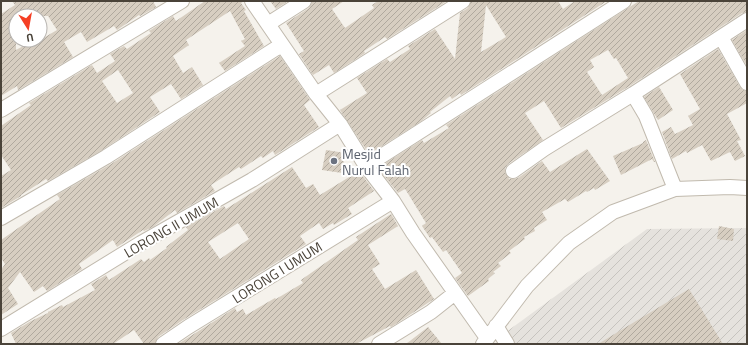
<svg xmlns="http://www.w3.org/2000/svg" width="748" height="345" font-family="'Titillium Web',sans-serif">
	<defs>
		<pattern id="industrial-furrows" width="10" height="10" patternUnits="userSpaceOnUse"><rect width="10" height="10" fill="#e5e2dd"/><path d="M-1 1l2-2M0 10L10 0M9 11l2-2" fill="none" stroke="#c6c3be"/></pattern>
		<pattern id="building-hatch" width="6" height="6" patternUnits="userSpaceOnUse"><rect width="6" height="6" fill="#d7cec1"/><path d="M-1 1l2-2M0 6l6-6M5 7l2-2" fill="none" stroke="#b0a99e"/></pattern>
	</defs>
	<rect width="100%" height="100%" fill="#f5f2ec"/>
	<path fill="url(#industrial-furrows)" d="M747,228V344H512L505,333L647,229Z"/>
	<path fill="url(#building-hatch)" fill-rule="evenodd" d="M12,1H153L156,7L140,16L139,15L117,30L114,26L87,42L81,32L64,42L73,57L18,90L17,86L1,96V14L15,5ZM16,16H48L57,30L40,40H34L16,50Z
		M205,1H244L241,3L246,10L244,11L264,46L225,71L219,63L245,46L241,41L245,39L230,11L186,40L189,45L173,56L183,73L192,67L203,85L181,99L171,84L150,97L160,112L102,150L48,181L46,179L21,195V196L1,208V176L11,170L1,155V126L31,105L29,103L92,65L97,73L115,61L110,54L124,46L127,49L151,33L149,31L173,16L176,21ZM118,70L133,93L117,103L102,81Z
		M270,1H288L276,9Z
		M312,1H344L332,9L345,28L374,8L372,5L378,1H447L387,39L385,37L364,51L365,53L334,73L329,65L313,75L299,54L304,51L286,23L309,8L311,5Z
		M471,1H558L563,9L575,1H607L461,95L460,93L452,99L450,96L430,112L431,113L420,122L369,154L340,110L367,93L357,78L387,59L390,62L410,49L408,46L435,29L455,59L460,13L468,8ZM486,5L506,37L481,52Z
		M639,1H747V12L742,13L628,87L561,128L544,101L525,113L543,140L508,164L505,168V172L509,179H513L518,178L542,161L550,172L587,149L610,181L595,190L594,188L587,192L586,191L568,202L565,199L542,212L547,220L534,228L535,231L524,237L525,239L509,251L511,253L498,263L501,266L493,272L495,273L488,279L489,281L468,296L455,278L462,273L446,250L443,252L432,237L430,238L422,226L426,223L407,192L405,189L398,193L378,168L422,140L424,143L449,128L446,125ZM608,50L614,59L616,58L628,78L602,95L587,72L594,67L590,60Z
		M747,30V66L732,40Z
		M718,49L740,87L743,90L747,91V103L727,114L741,140L737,141L745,156L735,161L730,152L711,161L702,145L687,153L686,151L672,159L662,132L671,127L675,134L693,125L688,116L700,109L680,74Z
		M280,56L310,100L304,105L319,127L275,155L273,151L263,158L261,156L241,169L239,167L211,185L215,191L177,213L175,210L153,227L144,231L143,230L117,247L113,240L79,264L82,269L47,291L43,286L34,292L20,272L8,288L18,304L1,315V270L5,264L1,258V240L60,199L57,195L111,164Z
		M659,87L673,110L658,120L644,97Z
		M646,140L655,162H654L652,159L621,175L613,156L643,143V142Z
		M326,150L345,153L342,173L322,170Z
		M292,167L306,188L313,184L320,195L359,171L374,191L348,208L352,214L334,225L333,223L323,229L319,223L300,236L306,244L183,320L158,337L155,344H144L134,330L113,344H16L11,333L31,321L48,313V312L62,305L63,307L95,290L91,284L106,275L109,280L141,259L144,262L149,258L150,260L167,248L166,247L188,230L186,227L224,206L226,209ZM238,223L249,239L220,259L208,242Z
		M391,214L398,226L368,245L380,264L372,269L385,289L416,270L434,299L391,327L390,326L356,344H178L235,308L237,312L243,309L246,315L275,298L276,299L303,283L301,280L358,240L356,237Z
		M719,226L734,229L733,241L717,239Z
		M689,289L723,344H598Z
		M428,327L442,344H406Z"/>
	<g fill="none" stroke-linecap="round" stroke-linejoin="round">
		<defs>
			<path id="minor" d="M252,1L316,94L340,124L366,166L393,201L413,233L487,338
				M268,24L304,1
				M721,37L747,83
				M316,94L463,1
				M633,94L646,116L675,189
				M1,110L182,1
				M366,166L624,1
				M513,171L544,149L633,94L747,20
				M1,218L106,157L275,49L283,46
				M496,326L507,344
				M1,329L141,243L252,180L340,124
				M163,344L188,327L393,201
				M379,344L431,312L455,293
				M483,344L527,286L569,243L613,212L675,189L730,187L747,188"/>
		</defs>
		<use href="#minor" stroke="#c1baae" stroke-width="16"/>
		<use href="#minor" stroke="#fff" stroke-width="14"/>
	</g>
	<circle fill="#6b7280" stroke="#fff" stroke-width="1.5" cx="334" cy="161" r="4"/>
	<g text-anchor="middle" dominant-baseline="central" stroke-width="4" stroke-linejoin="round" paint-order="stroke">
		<g font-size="14" fill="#5b616d" stroke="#fff" text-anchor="start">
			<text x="342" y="153">Mesjid<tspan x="342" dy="16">Nurul Falah</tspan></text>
		</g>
		<g font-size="14" fill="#4a4339" stroke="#fff">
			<text transform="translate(171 227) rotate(-30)">LORONG II UMUM</text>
			<text transform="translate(277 272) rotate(-32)">LORONG I UMUM</text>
		</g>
	</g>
	<rect width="748" height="345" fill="none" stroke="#4a4339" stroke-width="4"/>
	<g transform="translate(28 28) rotate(169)"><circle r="19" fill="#ffffff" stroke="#b7b4b0"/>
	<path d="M0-3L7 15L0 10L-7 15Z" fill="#f53f24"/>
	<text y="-6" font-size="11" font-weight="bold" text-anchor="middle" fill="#4a4339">U</text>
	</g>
</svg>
